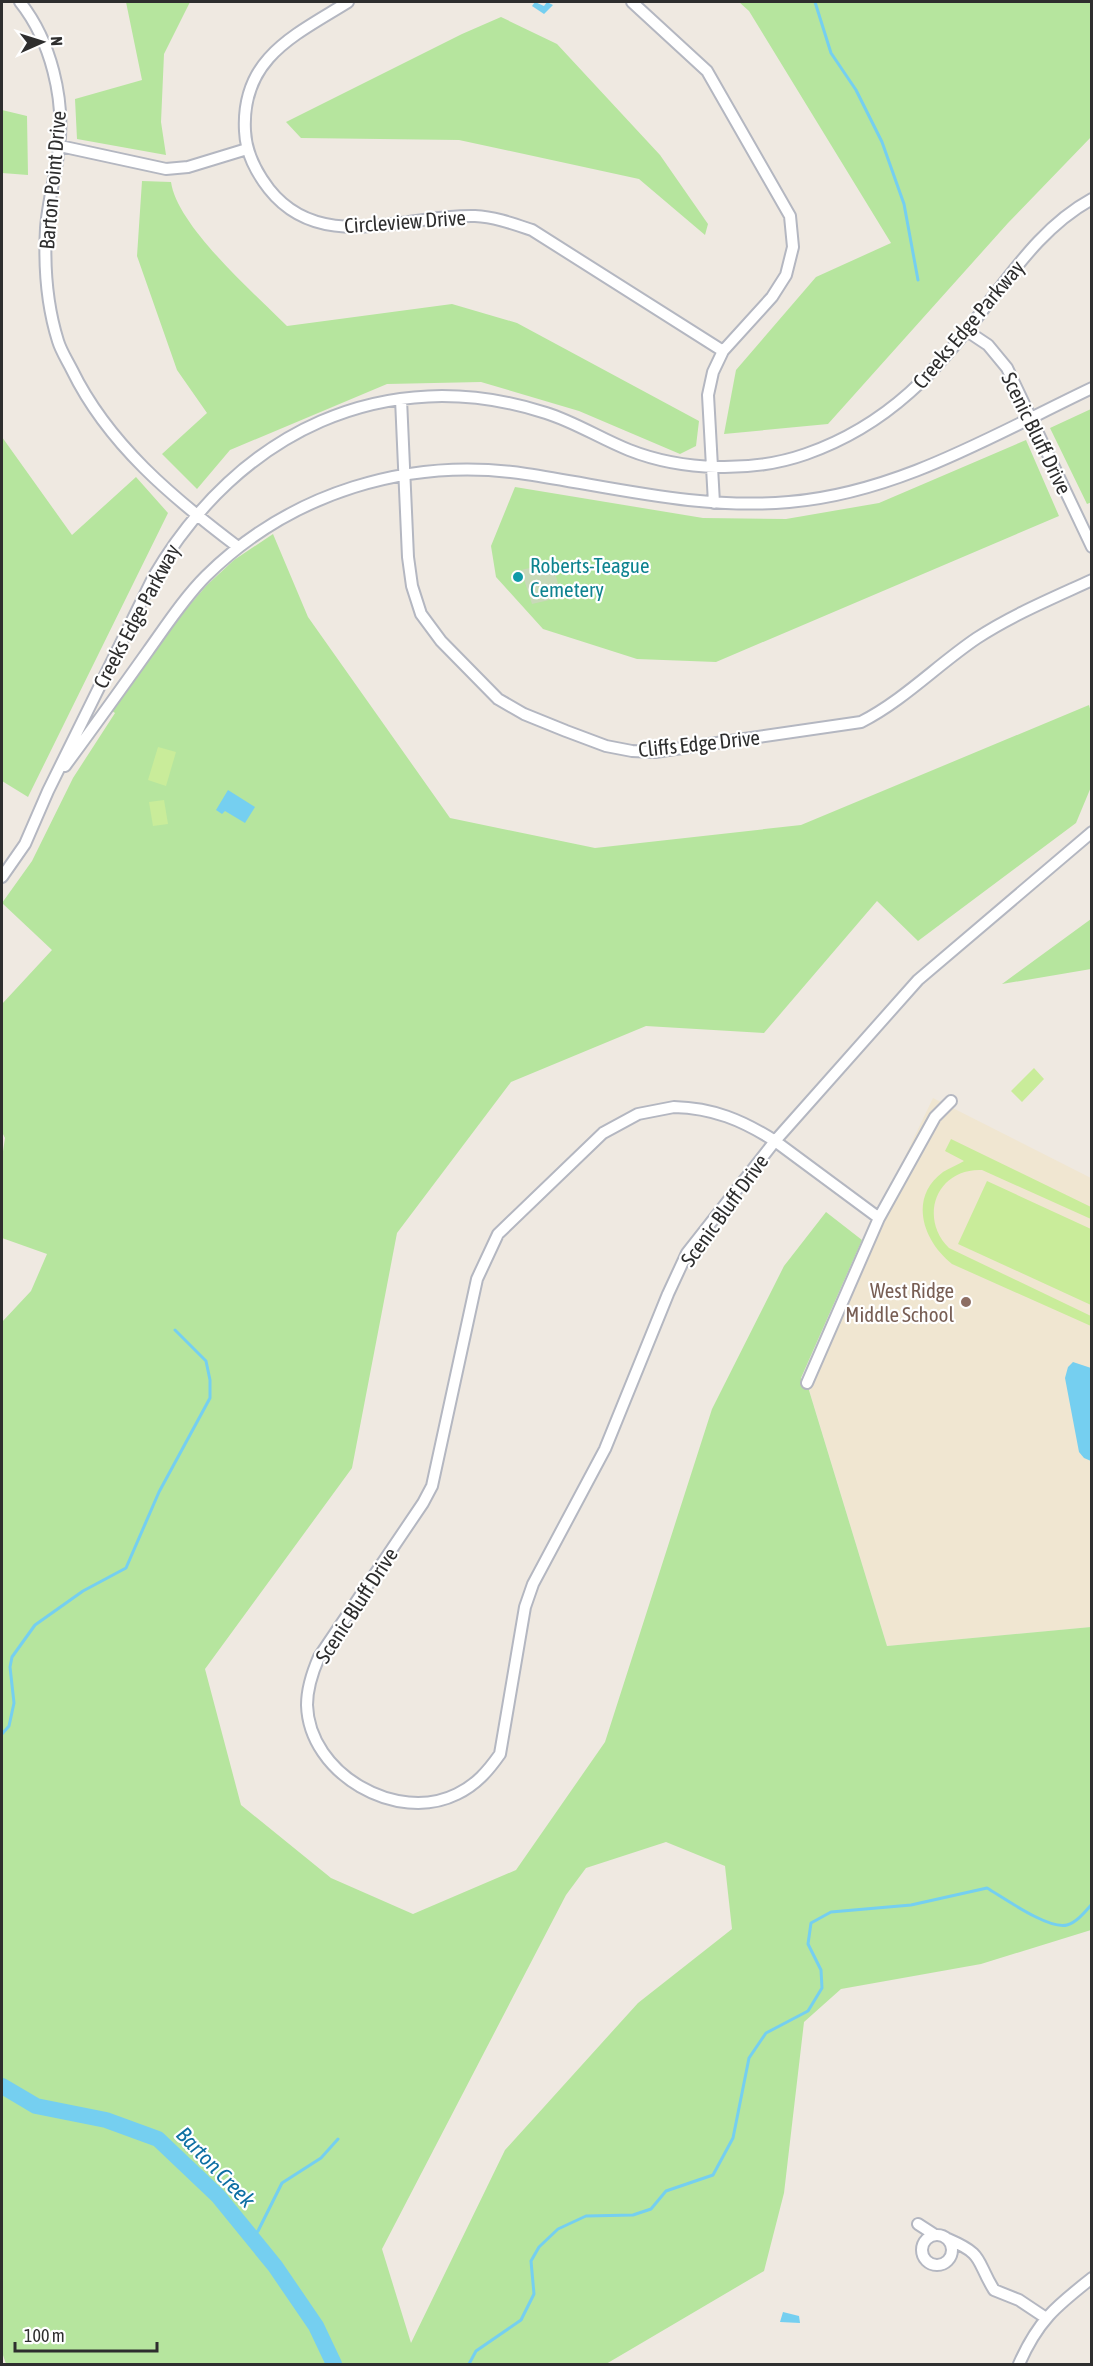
<svg xmlns="http://www.w3.org/2000/svg" width="1093" height="2366" font-family="'Asap Condensed',sans-serif">
	<rect width="100%" height="100%" fill="#efe9e1"/>
	<path fill="#f0e6d1" d="M933,1098L1091,1178V1627L887,1646L807,1383L874,1221Z"/>
	<path fill="#b6e59e" fill-rule="evenodd" d="M126,2H190L164,54L161,122L166,155L77,139L75,99L142,80Z
		M739,2H1091L1092,136L1008,223L828,424L724,434L736,370L816,277L891,243L749,11Z
		M501,17L557,44L660,155L708,224L705,235L639,179L459,140L301,138L286,122L462,34Z
		M2,110L27,116L28,175L2,173Z
		M142,181L171,182C177,226 255,294 287,326L452,304L517,323L699,421L696,446L680,454L579,411L481,382L387,384L230,450L197,489L162,454L207,413L177,370L137,256Z
		M1091,409L1092,502L1087,504L1050,428Z
		M2,437L72,535L136,477L168,513L28,797L2,781Z
		M1026,440L1059,516L716,662L637,659L543,629L496,577L491,546L515,487L703,518L786,519L879,503Z
		M273,534L308,617L450,818L595,848L801,825L1089,705L1092,716L1091,787L1076,823L918,941L877,901L764,1033L646,1026L511,1082L397,1233L352,1468L205,1669L241,1805L331,1878L413,1914L516,1870L605,1742L712,1409L784,1266L826,1212L862,1240L801,1378L808,1387L887,1646L1091,1627V1930L981,1964L841,1989L804,2022L784,2193L764,2271L606,2364H6L2,2352V1322L31,1291L47,1254L2,1238V1158L5,1138L2,1132V1004L52,950L2,903L32,861L73,778L115,713L112,711L179,617L207,585L234,560ZM666,1842L725,1866L732,1929L638,2003L505,2150L411,2343L382,2249L566,1895L586,1868Z
		M1091,919V969L1002,984Z"/>
	<path fill="#c8d9b8" d="M552,563L562,597L532,604L521,570Z"/>
	<path fill="#c9ec9a" d="M158,747L176,752L166,786L148,780Z
		M164,800L168,824L153,826L149,802Z
		M1034,1068L1044,1079L1022,1102L1011,1091Z
		M951,1139L1091,1207V1219L982,1170C937,1168 918,1217 949,1248L1091,1316V1326L952,1264C923,1241 908,1198 943,1172C949,1168 958,1165 964,1161L945,1151Z
		M987,1181L1091,1229V1305L958,1244Z"/>
	<path fill="#75cff0" d="M535,2L544,6L547,2L553,5L544,14L532,6Z
		M228,790L255,807L245,823L225,811L222,814L216,810Z
		M1073,1362L1091,1368V1461L1084,1458L1079,1452L1065,1378L1068,1367Z
		M783,2312L799,2316L800,2323L780,2322Z"/>
	<g fill="none" stroke-linecap="round" stroke-linejoin="round">
		<path stroke="#75cff0" stroke-width="3" d="M815,2L831,53L856,90L882,142L904,204L918,280
			M2,1734L9,1726L14,1703L10,1667L12,1657L35,1625L83,1591L126,1568L159,1492L210,1398V1380L206,1361L175,1330
			M251,2237L258,2231L282,2183L321,2158L338,2139
			M469,2364L476,2351L521,2320L534,2294L531,2261L539,2247L558,2229L586,2216L633,2215L651,2209L666,2191L713,2175L733,2138L749,2058L766,2033L808,2011L822,1988L821,1970L808,1944L811,1923L831,1912L911,1905L987,1888C1004,1898 1049,1930 1067,1925C1077,1922 1085,1912 1092,1904"/>
		<path stroke="#75cff0" stroke-width="16" d="M2,2086L36,2106L106,2120L158,2139L218,2196L275,2266L316,2326L334,2364"/>
		<defs>
			<path id="minor" d="M20,2C51,41 65,99 59,148C56,174 48,201 46,228C44,265 47,306 58,341C61,351 67,360 72,370C108,444 173,498 238,547
				M348,2C295,35 241,58 245,131C246,154 256,172 269,189C321,255 405,214 475,216C495,217 514,224 532,230L723,351
				M632,2L707,71L790,216L793,247L786,275L772,297L723,351L713,372L708,395L714,503
				M60,146L166,169L188,167L247,149
				M967,331L988,345L1007,368L1092,547
				M401,399L408,557L412,586L421,614L441,641L498,699L524,714L566,731L606,746L632,751L655,752L861,722C904,700 937,665 977,638C1012,615 1053,598 1092,580
				M65,766C93,728 121,689 148,651C166,626 184,598 206,576C290,493 409,456 526,474C613,487 700,510 789,502C898,493 995,434 1092,388
				M2,877L25,844L48,791L154,576C238,433 384,361 546,413C575,422 601,439 629,450C682,471 752,473 806,454C889,425 938,370 989,302C1019,263 1048,223 1092,199
				M674,1107C713,1108 742,1120 775,1141L687,1253L668,1294L605,1449L533,1584L525,1607L500,1754C488,1771 476,1785 457,1794C397,1824 309,1774 307,1705C307,1688 312,1673 319,1657L423,1503L432,1486L477,1279L498,1234L603,1133L638,1114Z
				M879,1218L775,1141L918,980L1092,832
				M807,1383L879,1218L935,1117L951,1101
				M918,2224L935,2235
				M922 2250a15 15 0 1 1 30 0a15 15 0 1 1-30 0Z
				M948,2239C985,2255 975,2259 994,2290L1019,2300L1046,2318
				M1019,2364C1038,2321 1055,2307 1092,2278"/>
		</defs>
		<use href="#minor" stroke="#b4b7c1" stroke-width="14"/>
		<use href="#minor" stroke="#fff" stroke-width="10"/>
	</g>
	<circle fill="#0f9aa8" stroke="#fff" stroke-width="2" cx="518" cy="577" r="6"/>
	<circle fill="#8d6e63" stroke="#fff" stroke-width="2" cx="966" cy="1302" r="6"/>
	<g text-anchor="middle" dominant-baseline="central" stroke-width="4.5" stroke-linejoin="round" paint-order="stroke">
		<g font-size="21" fill="#2e2e2e" stroke="#fff">
			<text transform="translate(52 180) rotate(-85)">Barton Point Drive</text>
			<text transform="translate(405 221) rotate(-4)">Circleview Drive</text>
			<text transform="translate(968 324) rotate(-50)">Creeks Edge Parkway</text>
			<text transform="translate(1037 433) rotate(64)">Scenic Bluff Drive</text>
			<text transform="translate(136 616) rotate(-62)">Creeks Edge Parkway</text>
			<text transform="translate(699 743) rotate(-6)">Cliffs Edge Drive</text>
			<text transform="translate(724 1210) rotate(-54)">Scenic Bluff Drive</text>
			<text transform="translate(356 1605) rotate(-57)">Scenic Bluff Drive</text>
		</g>
		<g font-size="21" fill="#0d838f" stroke="#fff" text-anchor="start">
			<text x="530" y="565">Roberts-Teague<tspan x="530" dy="24">Cemetery</tspan></text>
		</g>
		<g font-size="21" fill="#785e54" stroke="#fff" text-anchor="end">
			<text x="954" y="1290">West Ridge<tspan x="954" dy="24">Middle School</tspan></text>
		</g>
		<g font-size="22" font-style="italic" fill="#0d6fa3" stroke="#fff">
			<text transform="translate(216 2167) rotate(46)">Barton Creek</text>
		</g>
	</g>
	<rect width="1093" height="2366" fill="none" stroke="#2e2e2e" stroke-width="6"/>
	<g transform="translate(42 42) rotate(87)" stroke="#ffffff" stroke-width="4.5" paint-order="stroke">
	<path d="M0-4.5L10 22L0 15L-10 22Z" fill="#2e2e2e"/>
	<text y="-9" font-size="16" font-weight="bold" text-anchor="middle" fill="#2e2e2e">N</text>
	</g>
	<path d="M15 2342v9h142v-9" fill="none" stroke="#2e2e2e" stroke-width="3"/>
	<text x="24" y="2342" font-size="18" fill="#2e2e2e" stroke="#ffffff" stroke-width="4.5" paint-order="stroke">100 m</text>
</svg>
